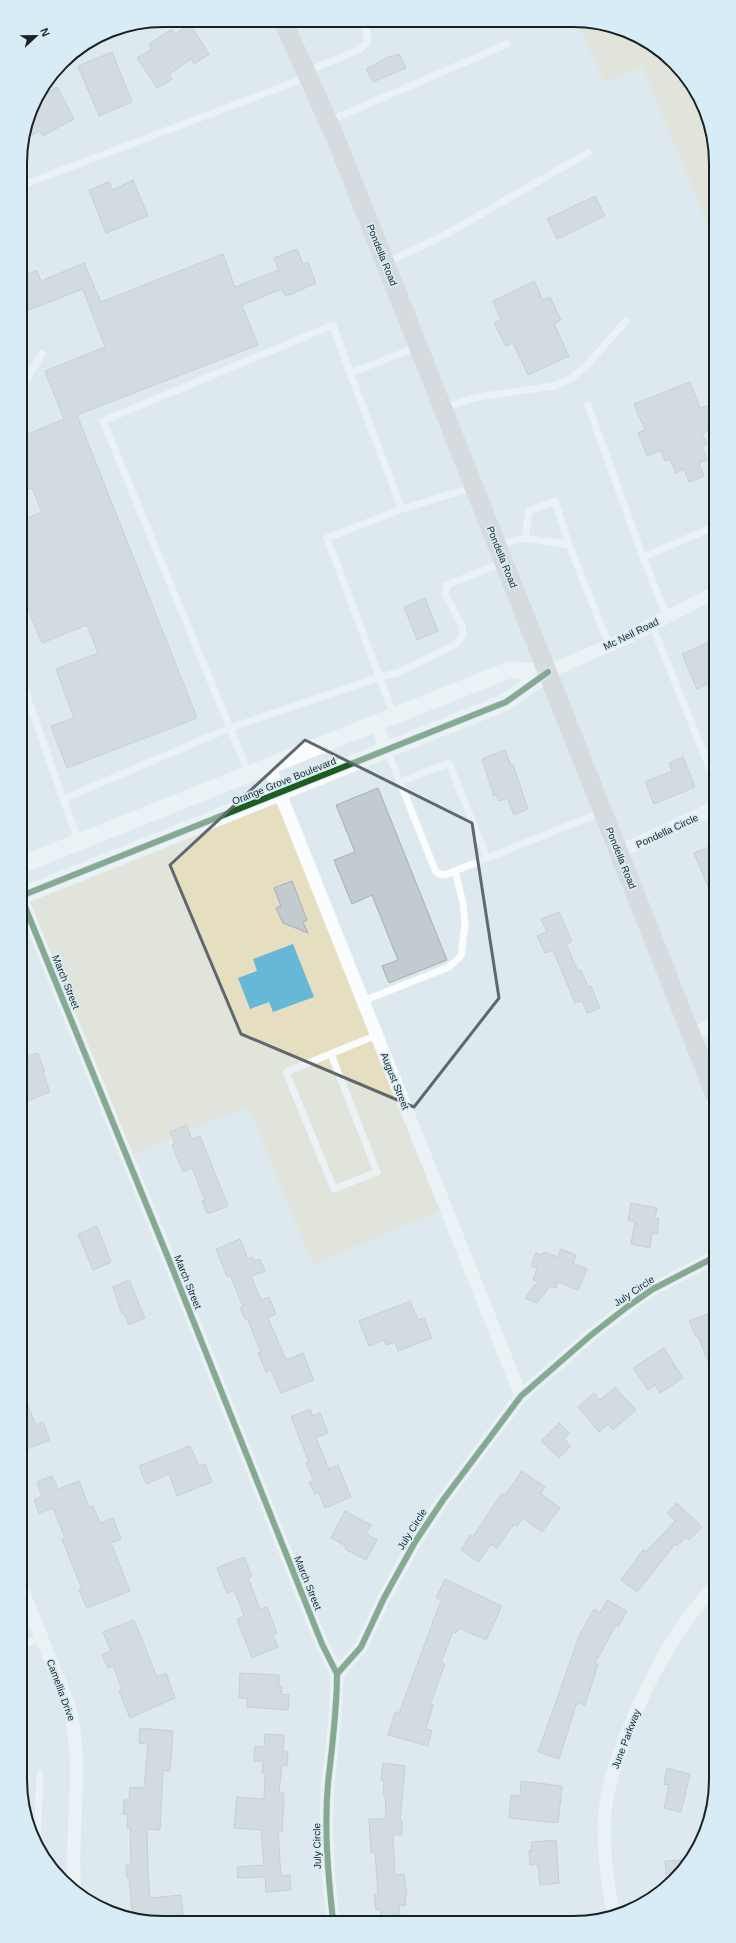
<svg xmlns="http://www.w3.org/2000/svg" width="736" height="1943" font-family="Arial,sans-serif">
	<rect width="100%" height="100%" fill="#dee9ef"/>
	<path fill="#e5dec1" d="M578,23H601L636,35L674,62L697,92L713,135V237L642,67L604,82Z
		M279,803L448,1207L313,1265L248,1106L122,1159L21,905Z"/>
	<path fill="#66b8d6" d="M293,944L314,997L273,1012L269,1002L250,1009L238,978L257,971L253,959Z"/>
	<path fill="#c2cbcf" stroke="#a6afb3" d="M190,24L209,54L194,64L191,59L169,74L172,79L157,88L137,58L152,49L149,44L172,29L175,34Z
		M112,52L132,102L99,116L78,66Z
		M399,54L406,68L373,82L366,69L390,56L391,57Z
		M57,87L74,119L43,136L40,131L24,139L35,100Z
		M133,180L148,216L106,233L89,190L109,182L113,190Z
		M595,196L605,216L557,239L547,219Z
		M297,249L303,264L308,262L316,283L290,295L289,294L285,296L282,289L242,305L258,345L77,415L197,718L67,768L51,726L74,718L56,669L98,653L87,625L42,643L21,592V521L42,512L32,488L21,492V437L64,419L45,371L105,347L83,289L21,313V277L37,270L41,281L84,263L101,302L223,254L235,287L279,270L274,258Z
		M534,281L543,300L550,297L561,320L554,324L569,356L528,375L513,343L506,346L494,323L501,319L493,301Z
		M690,382L700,408L709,405L714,416V429L702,433L707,444L702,446L707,460L699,463L704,476L689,482L684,469L676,473L670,459L665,461L661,450L647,456L638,433L645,430L634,404Z
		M425,598L438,631L417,640L404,607Z
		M714,640V681L697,689L682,654Z
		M505,750L511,765L513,764L528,809L514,815L507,798L499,801L496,795L494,796L482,759Z
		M683,757L695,787L654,804L645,782L672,771L669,763Z
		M378,788L447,960L389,983L382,966L398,960L372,895L352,904L334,860L355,852L336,805Z
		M714,845V901L694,853Z
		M292,881L307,920L303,922L308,933L283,923L276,908L281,906L274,888Z
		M559,912L572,942L566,944L578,971L581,970L588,987L591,986L600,1008L587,1013L582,1001L575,1003L553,950L545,953L537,936L547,932L541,919Z
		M38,1053L45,1072L43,1073L50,1092L22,1103V1059Z
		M186,1125L192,1139L200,1136L228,1206L210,1213H207L202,1201L205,1200L192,1168L183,1172L172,1145L175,1143L170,1132Z
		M631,1203L657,1208L655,1218L659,1219L657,1234L652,1233L650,1248L631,1244L635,1222L628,1220Z
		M97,1226L111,1262L93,1270L78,1234Z
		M240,1239L248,1259L253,1257L254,1261L260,1259L265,1271L251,1276L261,1300L269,1297L276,1314L268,1318L286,1360L303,1353L314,1380L281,1393L271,1370L266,1372L258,1353L261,1352L247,1318L245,1319L240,1308L243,1307L230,1275L227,1277L216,1249Z
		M561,1249L576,1255L573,1263L587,1269L578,1290L558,1282L556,1288L550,1286L537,1303L525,1298L538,1281L533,1280L537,1268L531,1266L536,1253L542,1255L544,1252L558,1257Z
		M129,1280L145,1318L129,1325L124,1314H122L113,1287Z
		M410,1301L418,1320L424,1318L432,1338L398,1351L395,1342L386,1345L384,1340L369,1346L359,1321Z
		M715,1311V1376H714L698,1336L696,1337L689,1321Z
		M664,1348L683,1378L660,1393L655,1385L648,1390L633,1368Z
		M615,1387L636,1410L613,1430L608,1424L599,1432L578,1407L594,1393L600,1400Z
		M22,1392L36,1425L43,1422L50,1440L22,1451Z
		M310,1409L313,1416L320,1413L328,1433L316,1438L329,1469L338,1465L351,1497L325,1508L319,1493L315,1494L309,1482L314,1481L306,1463L309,1462L291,1417Z
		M559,1423L569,1433L564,1439L571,1446L559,1458L541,1441Z
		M190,1446L199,1466L205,1464L212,1482L177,1496L169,1474L146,1484L139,1466Z
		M522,1471L545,1487L541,1494L560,1508L542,1532L523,1518L517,1526L514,1524L497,1548L491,1544L479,1562L461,1550L470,1535L473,1537L502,1493L505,1495Z
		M52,1476L58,1489L79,1481L89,1507L93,1506L100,1523L113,1518L121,1539L111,1543L130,1591L87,1608L79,1590L82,1589L62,1539L65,1538L53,1508L39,1513L34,1500L42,1496L37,1482Z
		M677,1503L702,1527L689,1540L686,1537L677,1546L675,1544L637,1592L621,1580L643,1550L646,1552L675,1521L667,1513Z
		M345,1511L371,1525L366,1534L377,1540L366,1560L345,1549L346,1546L331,1538Z
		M244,1557L252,1576L248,1578L260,1609L267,1607L277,1633L273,1635L278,1647L252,1658L237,1619L244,1616L234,1590L227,1593L217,1568Z
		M445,1579L502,1606L486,1640L459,1628L456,1633L453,1632L441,1662L445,1664L430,1705H433L426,1729L432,1730L428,1746L388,1735L395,1712L399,1713L433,1622H432L442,1600L436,1598Z
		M607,1600L627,1611L618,1627L616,1625L595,1663L598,1664L585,1705L577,1702L559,1759L538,1752L580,1634L594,1609L600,1613Z
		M134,1620L157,1677L166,1673L175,1698L130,1718L119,1691L122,1689L113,1666L108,1668L102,1655L111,1651L103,1632Z
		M240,1673L279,1675V1687H282L281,1694L289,1695L288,1710L247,1707V1698H239Z
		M140,1728L173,1731L170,1771L163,1770L160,1830L147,1829L148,1872L150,1898L181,1895L184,1920L133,1919L129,1878H127L126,1865H131L130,1828H127L128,1815L123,1814L124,1800H129L130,1787L144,1788L148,1744L139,1743Z
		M265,1734L284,1735L283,1752H288L287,1766L282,1765L279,1793H284L283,1802H284L282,1832H278L281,1876L290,1875L291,1890L266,1892L265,1877L238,1878L237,1867L264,1865L261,1830L234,1828L237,1797L264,1799L265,1773H262L263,1761H254L255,1746L264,1747Z
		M383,1763L405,1766L400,1821H402V1835H393L395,1875L404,1874L407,1895H405L406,1905L399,1906L400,1915L381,1918L380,1909L376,1910L374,1895L378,1894L375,1852H371L369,1819H386L385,1795H383L384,1781L381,1780Z
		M667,1768L690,1774L681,1812L664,1808L669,1785L664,1784Z
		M521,1781L562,1786L558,1823L509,1818L511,1795L520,1796Z
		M556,1840L559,1883L540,1885L538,1864L530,1865L529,1850H532L531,1842Z
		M684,1860V1868L681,1874L667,1885L665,1861Z"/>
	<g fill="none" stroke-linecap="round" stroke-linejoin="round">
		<path stroke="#fafcfd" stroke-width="7" d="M307,71L359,50L368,41L366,30L362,21
			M329,121L507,44
			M20,186L308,77
			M386,263L443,236L588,153
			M350,373L402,509
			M21,388L42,354
			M588,405L643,557
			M443,408L478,397L554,386L572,378L586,366L626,321
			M525,538L529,511L555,501L569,545
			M497,545L525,538L569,545L609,645
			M667,617L643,557L714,527
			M652,625L714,779
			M21,679L63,799L230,728L380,677L397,673L455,645L463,635L462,626L445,593L447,585L504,562
			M394,716L327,538L402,509L474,487
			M387,750L435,870L439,874L445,875L602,812
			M249,774L103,421L333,325L350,373L418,347
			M400,782L449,763L487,858
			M63,799L79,842
			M363,1001L449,967L461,956L465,924L463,903L455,871
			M331,1054L377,1172L334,1189L286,1072L377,1035
			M23,1645L41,1637
			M37,1845L40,1775"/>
		<path stroke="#fafcfd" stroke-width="13" d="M548,672L624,639L714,593
			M376,724L387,750
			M269,766L521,1396
			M619,852L714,808
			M21,897L171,1265L322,1644L337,1674
			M691,1034L715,1024
			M22,1589L68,1703C86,1765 69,1828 75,1891
			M614,1915C607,1883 601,1835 606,1803C610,1777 620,1752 629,1728C650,1676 676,1627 715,1586
			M333,1920C328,1875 324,1829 328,1783C332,1747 337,1711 337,1674L361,1647L384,1598L415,1542L443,1500L521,1396L591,1335L627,1307L653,1289L715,1257"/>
		<path stroke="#fafcfd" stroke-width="17" d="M21,865L509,670L548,672
			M21,896L506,702L548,672"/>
		<path stroke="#cacbc9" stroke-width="19" d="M283,21L336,139L715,1095"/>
		<defs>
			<path id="cycleway" d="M21,896L506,702L548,672
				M21,897L171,1265L322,1644L337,1674
				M333,1920C328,1875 324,1829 328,1783C332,1747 337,1711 337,1674L361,1647L384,1598L415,1542L443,1500L521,1396L591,1335L627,1307L653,1289L715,1257"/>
		</defs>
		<use href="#cycleway" stroke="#d8ecf5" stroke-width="8"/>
		<use href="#cycleway" stroke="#1b5e20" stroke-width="6"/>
	</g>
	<path d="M0 0H736V1943H0ZM305,740L472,823L499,998L414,1107L241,1034L170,865Z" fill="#dee9ef" fill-opacity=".55" fill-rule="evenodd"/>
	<path fill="none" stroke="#5f686c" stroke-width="3" stroke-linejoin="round" d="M305,740L472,823L499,998L414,1107L241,1034L170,865Z"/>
	<g text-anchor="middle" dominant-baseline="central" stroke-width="3.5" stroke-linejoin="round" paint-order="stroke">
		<g font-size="10" fill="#1b2226" stroke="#d8ecf5">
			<text transform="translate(382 255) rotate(68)">Pondella Road</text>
			<text transform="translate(502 557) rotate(68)">Pondella Road</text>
			<text transform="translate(631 634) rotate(-26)">Mc Neil Road</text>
			<text transform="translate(284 781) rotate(-22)">Orange Grove Boulevard</text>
			<text transform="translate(667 831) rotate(-25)">Pondella Circle</text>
			<text transform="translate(621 858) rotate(68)">Pondella Road</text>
			<text transform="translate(66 982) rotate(68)">March Street</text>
			<text transform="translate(395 1081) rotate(68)">August Street</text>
			<text transform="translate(188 1282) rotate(68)">March Street</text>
			<text transform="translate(634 1291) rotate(-34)">July Circle</text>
			<text transform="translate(412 1529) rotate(-58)">July Circle</text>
			<text transform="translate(308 1583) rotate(68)">March Street</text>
			<text transform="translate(61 1690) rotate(70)">Camellia Drive</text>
			<text transform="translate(626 1739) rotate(-69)">June Parkway</text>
			<text transform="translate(317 1846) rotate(-91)">July Circle</text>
		</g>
	</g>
	<path d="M0 0H736V1943H0ZM163 27H573A136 136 0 0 1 709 163V1780A136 136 0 0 1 573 1916H163A136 136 0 0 1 27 1780V163A136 136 0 0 1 163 27Z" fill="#d8ecf5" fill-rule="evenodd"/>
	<path fill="none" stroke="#1b2226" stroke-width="2" d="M163 27H573A136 136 0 0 1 709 163V1780A136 136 0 0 1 573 1916H163A136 136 0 0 1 27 1780V163A136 136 0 0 1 163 27Z"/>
	<g transform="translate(36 36) rotate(68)" stroke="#d8ecf5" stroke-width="3" paint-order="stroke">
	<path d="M0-3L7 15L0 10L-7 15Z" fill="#1b2226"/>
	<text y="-6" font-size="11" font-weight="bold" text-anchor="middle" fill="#1b2226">N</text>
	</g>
</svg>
